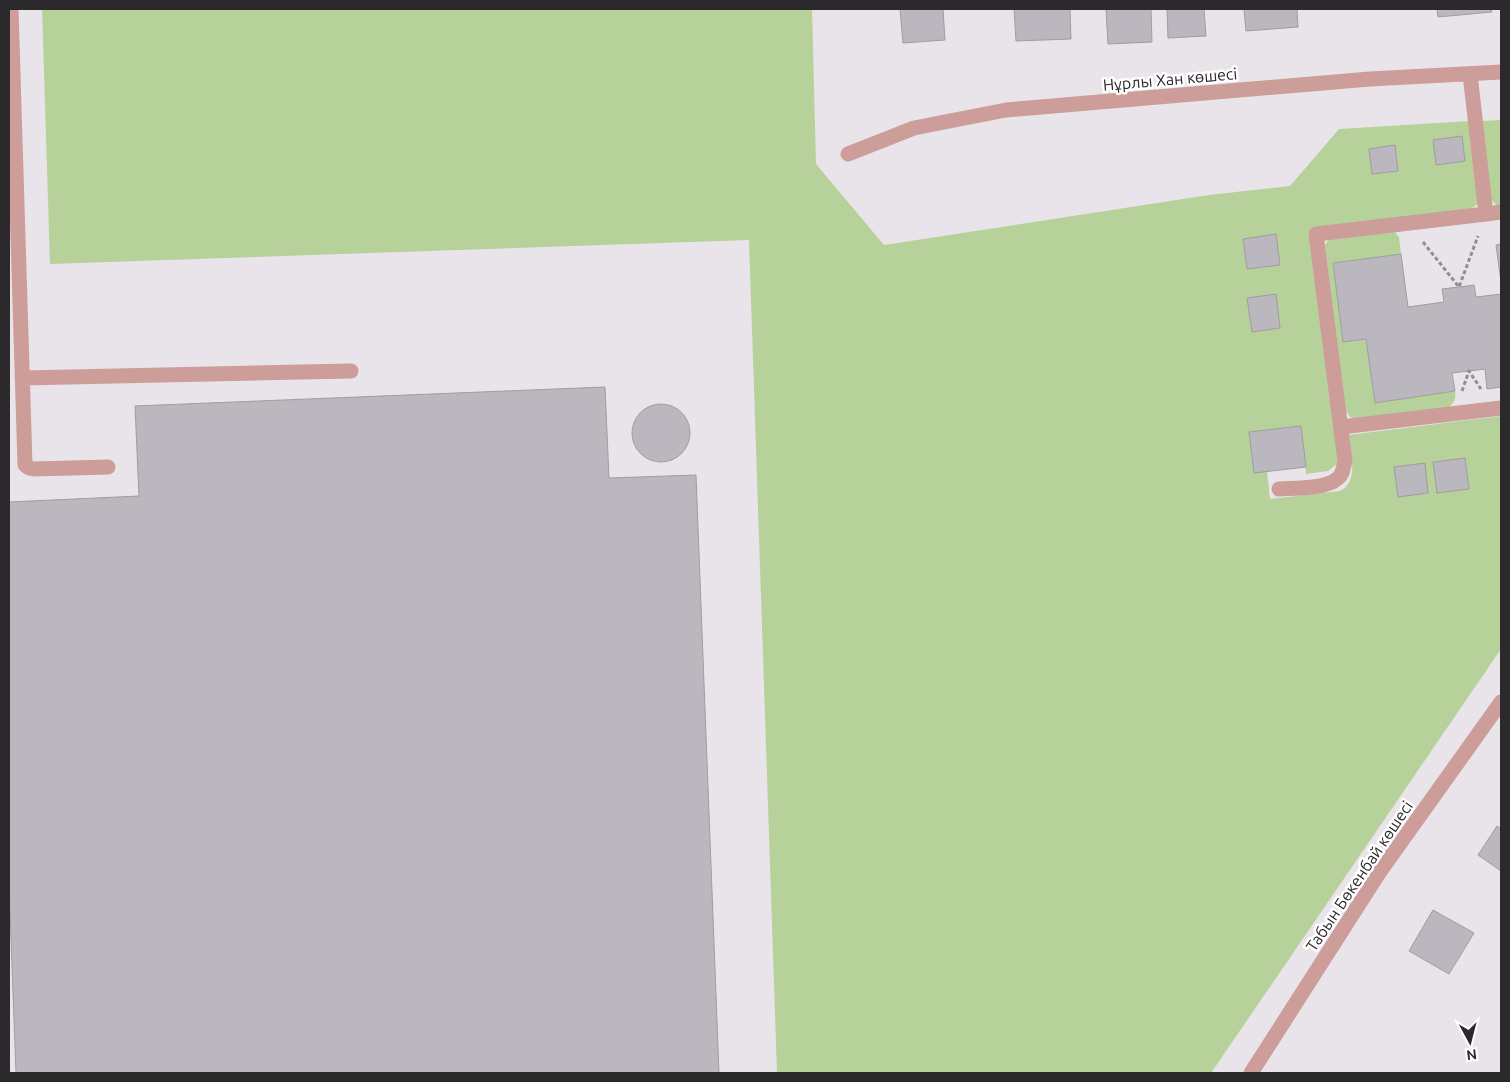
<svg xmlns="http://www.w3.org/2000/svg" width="1510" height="1082" font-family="Ubuntu,sans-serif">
	<rect width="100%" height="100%" fill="#e9e4e9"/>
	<path fill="#b7d19b" d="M42,9H812L816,164L884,245L1209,195L1290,186L1339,129L1470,121L1478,204L1469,210L1311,231L1338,457L1337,464L1328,471L1306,474L1301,426L1249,433L1254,473L1267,471L1270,499L1340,491C1360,482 1350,451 1348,435L1501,416V649L1211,1073H777L749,240L50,264Z
		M1501,120V206L1496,205L1490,198L1481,121Z
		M1394,231L1399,237L1401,254L1333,263L1343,342L1366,339L1375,403L1455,391C1456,398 1455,402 1449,407L1356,419L1350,417L1345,409L1325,245L1329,239Z"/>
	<path fill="#bab7be" stroke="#9f9ca2" d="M900,9H943L945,40L903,43Z
		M1014,9H1070L1071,39L1016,41Z
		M1106,9H1151L1152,42L1108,44Z
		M1167,9H1204L1206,36L1168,38Z
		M1244,9H1297L1298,27L1246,31Z
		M1437,9H1491L1492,12L1438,17Z
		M1462,136L1465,161L1436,165L1433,140Z
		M1395,145L1398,171L1372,174L1369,149Z
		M1276,234L1280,265L1247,269L1243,239Z
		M1501,244V282L1496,245Z
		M1401,254L1408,307L1444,302L1442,289L1459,287L1474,285L1476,297L1501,294V387L1487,389L1485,369L1469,371L1452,373L1455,391L1375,403L1366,339L1343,342L1333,263Z
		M1276,294L1280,328L1252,332L1247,298Z
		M605,387L609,478L696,475L719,1073H16L9,885V502L139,496L135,406Z
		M632 433a29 29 0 1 1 58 0a29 29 0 1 1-58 0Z
		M1301,426L1306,467L1254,473L1249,432Z
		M1465,458L1469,489L1437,493L1433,462Z
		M1425,463L1428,493L1398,497L1394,467Z
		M1497,826L1501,829V871L1478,855Z
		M1433,910L1474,933L1449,974L1409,951Z"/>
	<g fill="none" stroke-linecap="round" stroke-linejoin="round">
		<path stroke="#918e91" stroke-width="3" stroke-dasharray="4 2.5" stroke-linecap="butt" d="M1423,242L1459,287L1478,236
			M1462,391L1469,371L1481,389"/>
		<path stroke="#cd9d99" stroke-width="15" d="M11,9L25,465L29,468L34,469L108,467
			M848,154L914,128L1006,110L1370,79L1501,72
			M1486,214L1501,212
			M22,378L351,371
			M1341,427L1501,408
			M1279,489C1294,488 1325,489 1337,479C1343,475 1343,468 1345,461L1316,234L1486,214L1470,74
			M1251,1073L1379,873L1501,702"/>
	</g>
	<g text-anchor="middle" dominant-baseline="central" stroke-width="5" stroke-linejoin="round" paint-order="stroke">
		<g font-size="16" fill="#2b292b" stroke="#fff">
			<text transform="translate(1170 79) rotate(-5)">Нұрлы Хан көшесі</text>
			<text transform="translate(1359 876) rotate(-56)">Табын Бөкенбай көшесі</text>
		</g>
	</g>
	<rect width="1510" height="1082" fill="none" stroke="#2b292b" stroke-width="20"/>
	<g transform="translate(1470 1042) rotate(173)" stroke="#ffffff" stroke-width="4" paint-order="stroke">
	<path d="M0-4L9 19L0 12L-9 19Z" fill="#2b292b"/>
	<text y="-8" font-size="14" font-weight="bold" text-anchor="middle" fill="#2b292b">N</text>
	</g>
</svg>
